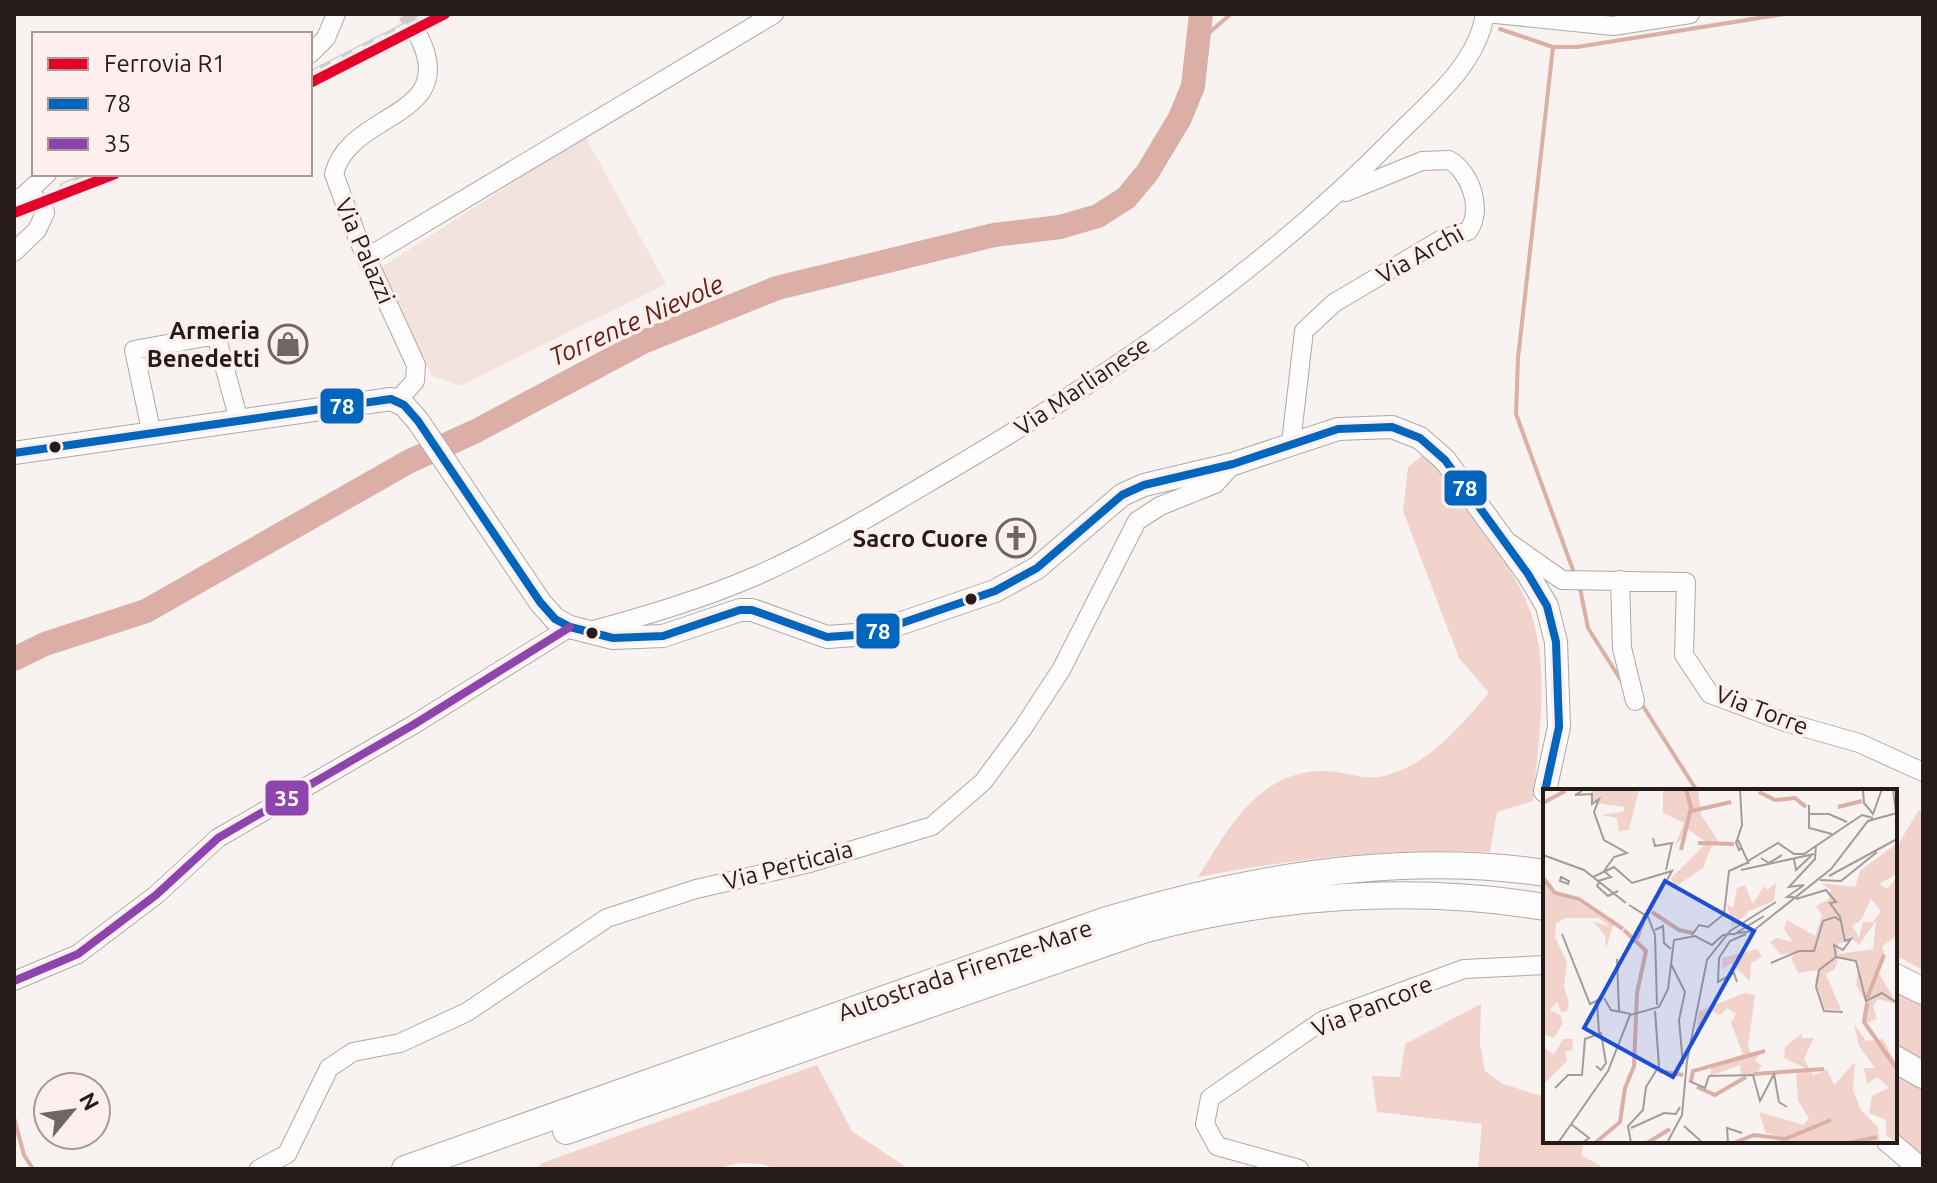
<svg xmlns="http://www.w3.org/2000/svg" width="1937" height="1183" font-family="Ubuntu,sans-serif">
	<rect width="100%" height="100%" fill="#f8f2f0"/>
	<path fill="#f2e3df" d="M585,136L666,284L461,386L432,376L382,267Z"/>
	<path fill="#f1d3cc" d="M1427,452C1460,498 1520,570 1534,623C1549,681 1538,742 1533,801L1497,812L1490,852C1390,848 1297,858 1198,877C1228,829 1258,771 1323,771C1343,771 1365,781 1384,776C1430,764 1459,727 1489,693L1459,658L1403,511L1408,467Z
		M1923,810V970L1895,955V850L1918,811Z
		M1895,988L1923,1002V1066L1895,1050Z
		M1481,1004L1480,1044L1485,1071L1503,1084L1545,1097V1141H1584L1581,1155L1606,1169H1478L1482,1124L1377,1112L1372,1076L1400,1077L1405,1044Z
		M817,1065L852,1131L909,1169H775C762,1161 733,1161 720,1169H536L542,1163Z
		M1895,1073L1923,1089V1158L1895,1135Z"/>
	<g fill="none" stroke-linecap="round" stroke-linejoin="round">
		<path stroke="#dbafa6" stroke-width="4" d="M1500,29L1553,47H1577L1784,14
			M1198,42L1231,14
			M1553,47L1518,358L1516,414L1573,570
			M1580,588L1588,628L1624,685
			M1641,703L1697,791
			M14,1118L24,1155L33,1169"/>
		<path stroke="#dbafa6" stroke-width="24" d="M14,659L45,644L146,611L408,462L476,431L645,341L777,288L994,235L1060,227L1098,216L1126,198L1147,173L1180,118L1193,86L1201,14"/>
		<path stroke="#cec7c5" stroke-width="18" stroke-dasharray="18 9" stroke-linecap="butt" d="M407,14L419,37"/>
		<defs>
			<path id="minor" d="M1496,14L1613,26L1690,14
				M310,54L326,38L336,14
				M22,197L47,174
				M14,199C29,195 40,195 45,213L37,230L14,252
				M366,258L774,14
				M397,401L415,381L416,365L358,239L334,174C349,111 460,119 419,37
				M152,435L134,350L216,335L239,421
				M1291,443L1304,331L1334,303L1442,239L1468,231C1484,210 1470,171 1449,160L1422,161L1346,192
				M1511,544L1562,580L1686,582L1684,655L1710,694L1785,722L1859,743L1923,772
				M1620,580L1622,648L1635,701
				M586,632C645,616 703,599 758,575C827,544 890,505 955,467C1114,373 1268,267 1398,134C1432,100 1477,64 1485,14
				M14,981L78,954L156,895L218,838L413,725L570,627
				M259,1169L287,1154L329,1068L353,1052L400,1043L467,1012L607,918L696,889L810,863L932,826L983,782L1023,728L1061,670L1137,521L1160,506L1215,484L1233,464
				M1299,1169L1217,1146L1205,1124L1210,1098L1322,1021L1464,969L1545,965"/>
			<path id="major" d="M14,453L391,399L404,405L418,421L540,602L555,619L570,627L613,638L663,636L740,610H752L827,637L870,634L995,591L1037,568L1122,495L1144,485L1233,464L1338,429L1392,427L1420,438L1445,460L1528,574L1547,606L1556,642L1559,727L1545,791
				M1888,1141L1921,1169"/>
			<path id="highway" d="M1895,977L1923,991
				M1895,1059L1923,1075
				M566,1131L1143,930C1272,895 1412,885 1545,907
				M405,1169L1104,921C1245,878 1398,851 1545,873"/>
		</defs>
		<use href="#minor" stroke="#afa8a6" stroke-width="20"/>
		<use href="#major" stroke="#afa8a6" stroke-width="24"/>
		<use href="#highway" stroke="#afa8a6" stroke-width="28"/>
		<use href="#minor" stroke="#fefdfd" stroke-width="18"/>
		<use href="#major" stroke="#fefdfd" stroke-width="22"/>
		<use href="#highway" stroke="#fefdfd" stroke-width="26"/>
		<defs>
			<path id="rail" d="M310,74L428,14
				M63,186L92,174"/>
		</defs>
		<use href="#rail" stroke="#d1cece" stroke-width="7"/>
		<use href="#rail" stroke="#fcefed" stroke-width="4" stroke-dasharray="12" stroke-linecap="butt"/>
		<defs>
			<path id="bus-1" d="M14,453L391,399L404,405L418,421L540,602L555,619L570,627L613,638L663,636L740,610H752L827,637L870,634L995,591L1037,568L1122,495L1144,485L1233,464L1338,429L1392,427L1420,438L1445,460L1528,574L1547,606L1556,642L1559,727L1545,791"/>
			<path id="bus-2" d="M14,981L78,954L156,895L218,838L413,725L570,627"/>
		</defs>
		<use href="#bus-1" stroke="#fcefed" stroke-width="14"/>
		<use href="#bus-2" stroke="#fcefed" stroke-width="14"/>
		<use href="#bus-1" stroke="#0065bd" stroke-width="8"/>
		<use href="#bus-2" stroke="#8e44ad" stroke-width="8"/>
		<defs>
			<path id="rail-1" d="M310,83L445,14
				M14,213L115,174"/>
		</defs>
		<use href="#rail-1" stroke="#fcefed" stroke-width="16"/>
		<use href="#rail-1" stroke="#e4002b" stroke-width="10"/>
	</g>
	<defs>
		<symbol id="shop-ring" viewBox="-11 -11 22 22"><circle r="9.5" fill="#fcefed" stroke="#706664" stroke-width="1.5"/><path d="M-5-2.5h2.3a2.7 3.5 0 0 1 5.4 0H5L5.5 6h-11ZM-1.5-2.5h3a1.5 2.3 0 0 0-3 0Z" fill="#706664"/></symbol>
		<symbol id="church-ring" viewBox="-11 -11 22 22"><circle r="9.5" fill="#fcefed" stroke="#706664" stroke-width="1.5"/><path d="M-1.2-6h2.4v3.5h3.3v2.4h-3.3V6h-2.4V-.1h-3.3v-2.4h3.3Z" fill="#706664"/></symbol>
	</defs>
	<g fill-rule="evenodd">
		<use href="#shop-ring" x="266" y="322" width="44" height="44"/>
		<use href="#church-ring" x="994" y="516" width="44" height="44"/>
	</g>
	<g fill="#261b19" stroke="#fcefed" stroke-width="3">
		<circle cx="55" cy="447" r="7"/>
		<circle cx="971" cy="599" r="7"/>
		<circle cx="592" cy="633" r="7"/>
	</g>
	<g text-anchor="middle" dominant-baseline="central" stroke-width="7" stroke-linejoin="round" paint-order="stroke">
		<g font-size="24" fill="#261b19" stroke="#fcefed">
			<text transform="translate(365 251) rotate(66)">Via Palazzi</text>
			<text transform="translate(1420 254) rotate(-29)">Via Archi</text>
			<text transform="translate(1082 386) rotate(-34)">Via Marlianese</text>
			<text transform="translate(1762 710) rotate(21)">Via Torre</text>
			<text transform="translate(788 865) rotate(-15)">Via Perticaia</text>
			<text transform="translate(965 970) rotate(-19)">Autostrada Firenze-Mare</text>
			<text transform="translate(1372 1006) rotate(-22)">Via Pancore</text>
		</g>
		<g font-size="24" font-weight="bold" fill="#261b19" stroke="#fcefed" text-anchor="end">
			<text x="260" y="330">Armeria<tspan x="260" dy="28">Benedetti</tspan></text>
			<text x="988" y="538">Sacro Cuore</text>
		</g>
		<g font-size="26" font-style="italic" fill="#651e12" stroke="#fcefed">
			<text transform="translate(636 320) rotate(-24)">Torrente Nievole</text>
		</g>
	</g>
	<g transform="translate(1543 789)">
		<rect width="354" height="354" fill="#f8f2f0"/>
		<path d="M47,0H96L86,41L76,42L74,29L58,26L80,23L82,18L51,14ZM120,0H155L158,26L176,53L169,56L160,79L132,98L128,89L164,54L145,40L131,59L141,34L120,24ZM354,54V85L336,95L344,100L354,88V147L339,157L342,167L334,181L354,215L335,210L330,217L334,230L322,235V212L313,196L316,173L295,169L292,180L283,185L298,221L282,220L272,192L276,181L255,184L248,169L253,163L238,166L227,153L233,149L250,153L241,140L244,131L272,147L279,126L273,117L286,110L288,101L278,94L312,98L317,82ZM328,110L338,122L330,133H320L316,148L309,137L318,131ZM333,132L330,160L296,165L295,156L308,149L316,156ZM0,92L11,106L32,111L70,136L63,160L62,147L50,132L67,138L56,129H22L13,135L12,148L24,173L21,198L26,214L24,222L18,223L14,213L7,221L17,226L20,234L11,249L0,245ZM233,94L231,112L206,122L189,138L184,115L190,119L194,99L202,96L210,115L221,97L224,101ZM214,160L219,168L208,174L207,192L188,174L180,180L179,169ZM202,204L212,206L205,258L208,264L220,261L212,271L219,277L211,285H198L197,276L167,287L168,277L200,265L188,234L193,225L184,219L177,226L169,222L152,248L156,222ZM311,235L323,252L340,250L354,277V354L343,346V331L326,324L329,307L346,299L334,288L324,295L321,279H332L316,257ZM258,245L259,249H271L261,270L270,287L284,280L291,296L312,273L310,301L318,321L335,338L337,354H231L240,348L223,344L216,323L261,336L266,329L255,312L253,284L262,279L241,269L242,258ZM20,250H30L29,262H22L24,272L0,296V258L11,266Z" fill="#f1d3cc" fill-rule="evenodd"/>
		<path fill="none" stroke="#dbafa6" stroke-width="4" d="M216,3L232,11L252,9L263,18M0,14L22,2M295,18L319,12M149,22L188,13M155,54L191,55M138,61L148,19L143,0M0,89L12,104L36,110L80,140M109,123L136,141L150,144M94,150L102,127M324,209L341,166M324,214L321,233L354,280M116,282L140,286M211,285L281,280M148,292L150,282L222,262M154,298L172,306L203,288M52,354L77,333L82,299L91,277L94,204L103,162L81,141M104,354L127,340M191,354L211,346L242,350L288,331M306,354L334,348"/>
		<path fill="none" stroke="#a49c9a" stroke-width="2" d="M197,0L199,36L193,54L196,61L199,58M350,0L353,24M320,1L321,14L330,25L339,0M39,2L32,6L49,5V15L56,10L51,23L61,51L84,64L71,68L61,82L68,88L55,92M266,16V25H286L304,33M266,24V39L289,45M110,49L112,57L129,54L123,81M195,51L206,75M0,66L41,81L83,114M218,69L226,74L239,66M251,70L253,81L269,66M205,72L235,54L251,65H261L319,26L330,29M198,81L271,65M286,87L354,50M18,88L26,92L25,95L17,92ZM50,88L71,78L89,94L129,82L104,127M277,91L298,92L334,63M56,93L54,97L65,107L75,102M251,108H244L261,96L246,98L272,70L273,56M253,110L283,101L293,113L287,114L297,128L302,152L308,150L300,161L291,156L293,168M86,116L105,128L112,146L114,216M112,141L120,137L121,154L128,160M19,145L47,215L59,209M149,146L156,136L165,138L181,125L186,82L206,73M190,146L221,127M293,168L313,172L323,212L339,204L354,214M293,168L276,181L273,198L281,222L300,223M74,170L76,222M228,174L256,162H271L280,132L292,128L298,132M128,175L142,203L136,231L140,275M194,193L191,184L175,193L176,169L187,152L203,145M61,209L68,221L88,225M54,212L56,244M146,292L162,299L166,287L210,286L217,312L231,285L236,313L244,318M12,299L25,286H39L42,250L58,244L63,274L58,281L53,277M28,335L46,349L39,354M141,337L160,354M88,339L121,324L133,325L137,318M15,354L65,282L87,226L116,218L125,200L131,151L152,147L169,156L180,146L210,142L288,80L325,32L354,24M88,354L85,337L100,321L103,298L116,277L112,222M124,354L139,326L144,272L164,171L187,142L233,113M185,354L184,339L199,344"/>
		<path fill="#1d4ed8" fill-opacity="0.15" stroke="#1d4ed8" stroke-width="4" d="M122,92L211,142L130,288L41,239Z"/>
		<rect width="354" height="354" fill="none" stroke="#261b19" stroke-width="4"/>
	</g>
	<g stroke="#fcefed" stroke-width="3">
		<rect x="319" y="387" width="46" height="38" rx="8" fill="#0065bd"/>
		<rect x="1443" y="469" width="45" height="38" rx="8" fill="#0065bd"/>
		<rect x="855" y="612" width="46" height="38" rx="8" fill="#0065bd"/>
		<rect x="264" y="779" width="46" height="38" rx="8" fill="#8e44ad"/>
	</g>
	<g font-size="22" text-anchor="middle" font-weight="bold" fill="#fff">
		<text x="342" y="414">78</text>
		<text x="1465" y="496">78</text>
		<text x="878" y="639">78</text>
		<text x="287" y="806">35</text>
	</g>
	<rect width="1937" height="1183" fill="none" stroke="#261b19" stroke-width="32"/>
	<rect x="32" y="32" width="280" height="144" fill="#fcefed" stroke="#a69a98" stroke-width="2"/>
	<rect x="48" y="58" width="40" height="12" fill="#e4002b" stroke="#a69a98" stroke-width="2"/>
	<text x="104" y="72" font-size="24" fill="#261b19">Ferrovia R1</text>
	<rect x="48" y="98" width="40" height="12" fill="#0065bd" stroke="#a69a98" stroke-width="2"/>
	<text x="104" y="112" font-size="24" fill="#261b19">78</text>
	<rect x="48" y="138" width="40" height="12" fill="#8e44ad" stroke="#a69a98" stroke-width="2"/>
	<text x="104" y="152" font-size="24" fill="#261b19">35</text>
	<g transform="translate(72 1111) rotate(61)"><circle r="38" fill="#fcefed" stroke="#a69a98" stroke-width="2"/>
	<path d="M0-6L14 30L0 20L-14 30Z" fill="#706664"/>
	<text y="-12" font-size="22" font-weight="bold" text-anchor="middle" fill="#261b19">N</text>
	</g>
</svg>
